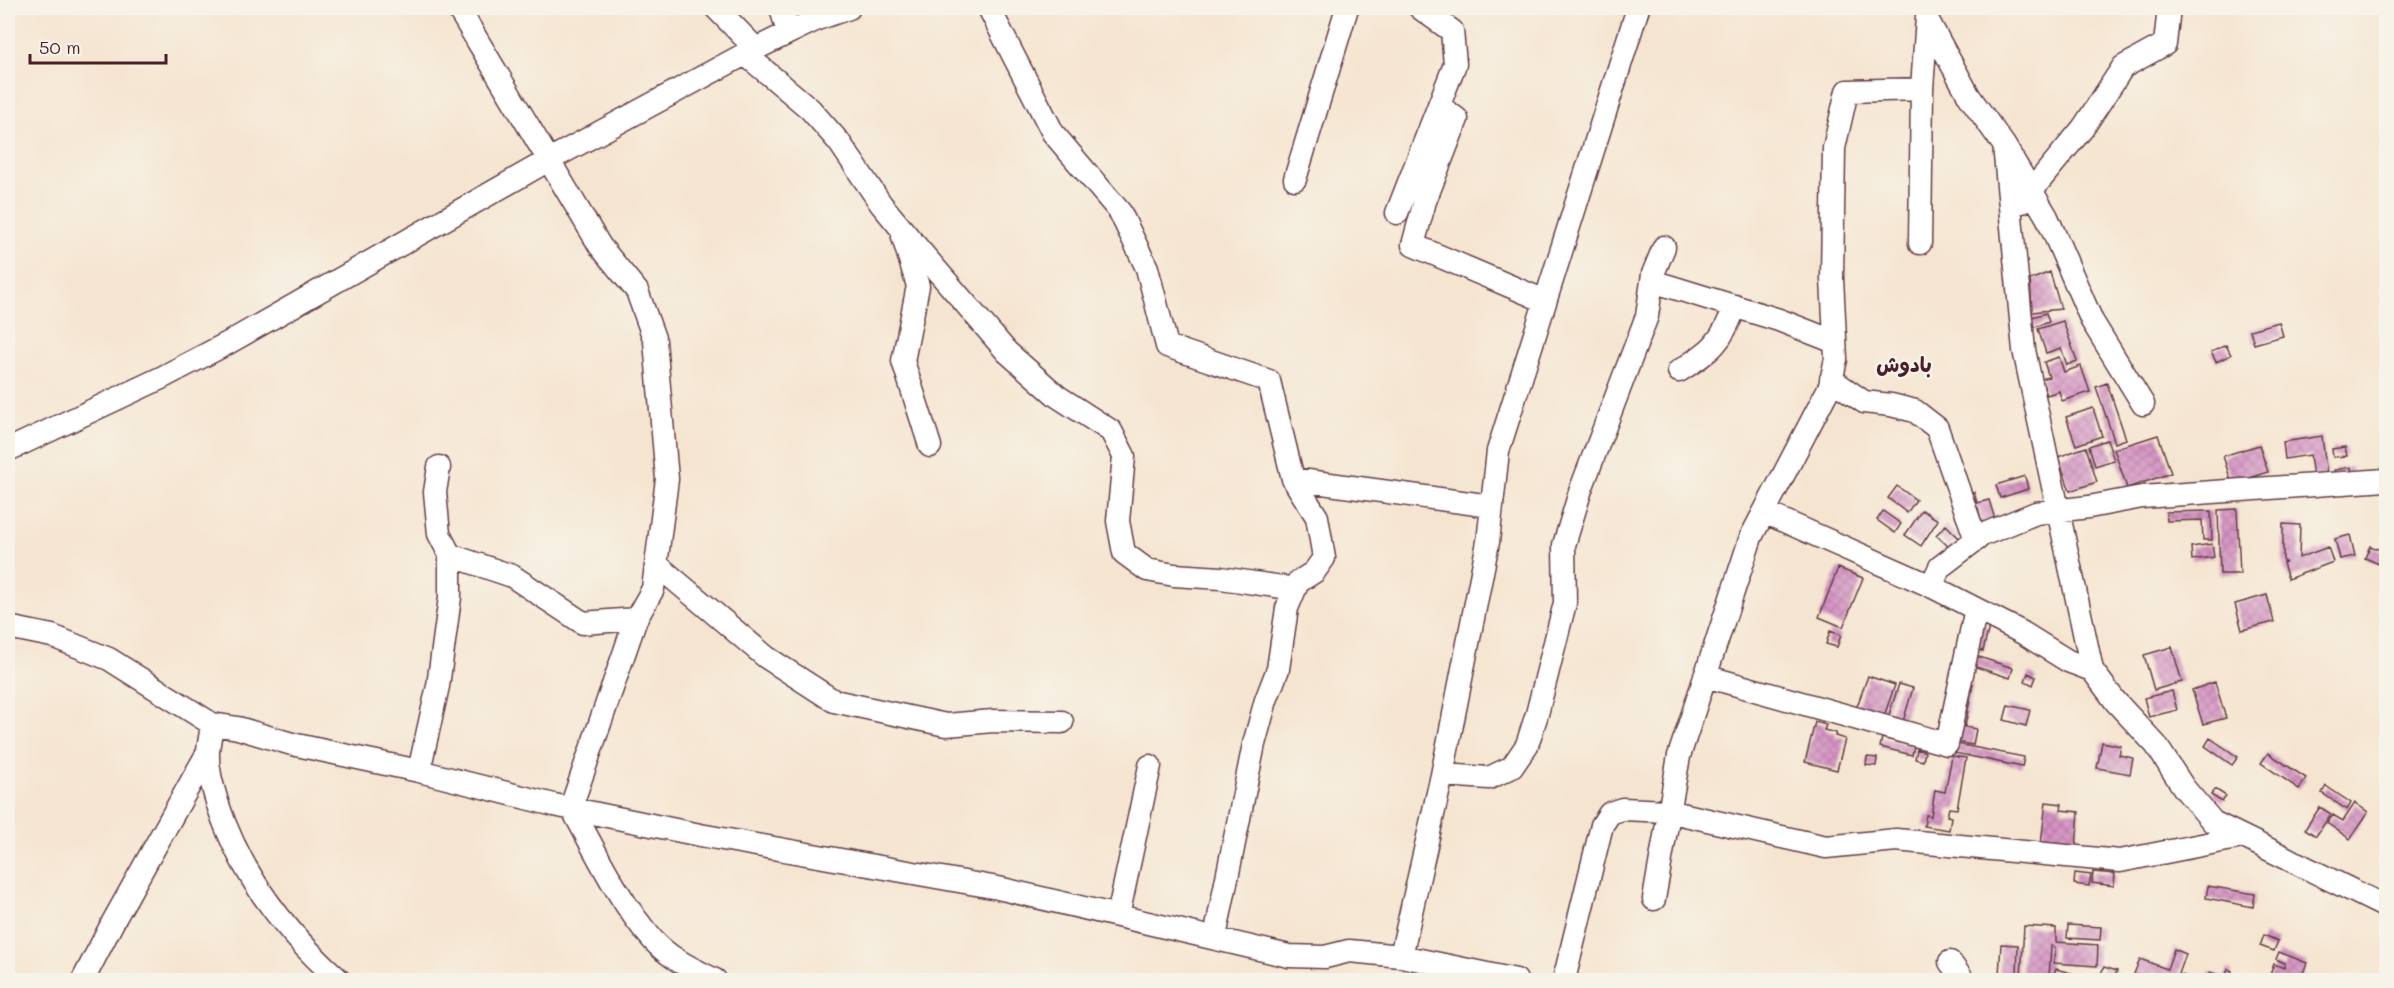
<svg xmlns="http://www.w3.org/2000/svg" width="2394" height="988" font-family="Mali,'Playpen Sans Arabic',sans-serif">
	<defs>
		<pattern id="building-cross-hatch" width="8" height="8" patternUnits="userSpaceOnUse" patternTransform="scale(1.5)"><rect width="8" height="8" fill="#d693c4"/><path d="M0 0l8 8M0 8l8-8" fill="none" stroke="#b0779f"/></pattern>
	</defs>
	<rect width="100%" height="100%" fill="#f7f3e8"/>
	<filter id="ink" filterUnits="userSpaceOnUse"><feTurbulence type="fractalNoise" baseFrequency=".0167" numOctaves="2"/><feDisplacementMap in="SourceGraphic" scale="12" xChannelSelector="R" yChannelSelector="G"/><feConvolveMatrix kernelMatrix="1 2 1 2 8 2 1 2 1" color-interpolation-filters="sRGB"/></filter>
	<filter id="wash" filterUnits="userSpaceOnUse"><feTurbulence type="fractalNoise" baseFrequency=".008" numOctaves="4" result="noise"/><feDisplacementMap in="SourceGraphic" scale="24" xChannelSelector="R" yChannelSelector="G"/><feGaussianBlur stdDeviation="1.35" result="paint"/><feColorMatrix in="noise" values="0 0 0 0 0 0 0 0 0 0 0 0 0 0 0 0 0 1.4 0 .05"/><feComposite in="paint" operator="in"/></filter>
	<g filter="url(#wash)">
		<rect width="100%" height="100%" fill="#f5e5d0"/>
		<g id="blocks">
			<path fill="url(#building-cross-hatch)" d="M2050,272L2061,309L2032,312L2030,280Z
				M2046,313L2049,322L2032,328L2029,318Z
				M2063,321L2077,361L2067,365L2061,348L2046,353L2038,329Z
				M2279,322L2283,336L2254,344L2250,330Z
				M2226,345L2231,355L2216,362L2211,352Z
				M2059,357L2064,372L2081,366L2090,392L2062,401L2059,391L2047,395L2041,379L2049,377L2044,362Z
				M2107,383L2126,439L2115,443L2096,387Z
				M2093,408L2102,436L2076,445L2066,417Z
				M2158,435L2171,473L2127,488L2114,449Z
				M2322,436L2327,475L2313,477L2310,455L2285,459L2283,442Z
				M2107,440L2114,460L2095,466L2089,446Z
				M2259,445L2268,472L2232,484L2223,456Z
				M2086,447L2097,482L2070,491L2058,457Z
				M2345,447L2347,456L2333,457L2332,449Z
				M2351,467L2352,474L2335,476L2334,470Z
				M2025,476L2028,489L2000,498L1996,485Z
				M1897,486L1916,500L1907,513L1888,498Z
				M1974,492L1977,503L1989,500L1995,519L1982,523L1978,508L1969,510L1965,494Z
				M2237,509L2240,574H2220L2218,510Z
				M1922,510L1938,520L1921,546L1905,535Z
				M1883,511L1901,524L1895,533L1877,520Z
				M2211,511L2212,540H2203L2202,520L2167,521L2166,512Z
				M2283,524L2300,525L2299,558L2328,547L2333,562L2288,579L2283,563L2286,562H2283Z
				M1946,525L1959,538L1949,547L1936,535Z
				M2350,535L2355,556L2340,559L2335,539Z
				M2212,544L2214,557L2192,560L2191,547Z
				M2370,546L2386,552V567L2365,558Z
				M1838,568L1863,578L1843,627L1819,617Z
				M2267,595L2274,622L2242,630L2235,604Z
				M1975,623L1989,627L1983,651L1969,648Z
				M1830,631L1841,635L1837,647L1826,644Z
				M2172,647L2182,682L2154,690L2144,655Z
				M1970,654L2013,668L2010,678L1967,664Z
				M2028,673L2036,677L2033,685L2025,681Z
				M1868,676L1895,685L1883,719L1856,709Z
				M2215,682L2226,718L2203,724L2192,690Z
				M1963,683L1973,684L1965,726L1955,724Z
				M1899,684L1913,688L1902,725L1887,721Z
				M2172,691L2177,710L2149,717L2144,698Z
				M2008,705L2030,710L2026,726L2004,720Z
				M1815,722L1826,725L1824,730L1836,733L1835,736L1845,739L1837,770L1805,762Z
				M1955,725L1976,729L1973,745L1952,741Z
				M1882,738L1914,746L1912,755L1880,747Z
				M2210,738L2238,757L2232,765L2205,746Z
				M2102,742L2121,746L2119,755L2133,758L2130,774L2097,768Z
				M1952,743L2024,757L2022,767L1950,752Z
				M1917,749L1925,752L1923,761L1915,759Z
				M2268,753L2306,778L2299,789L2261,763Z
				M1952,756L1966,758L1957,809L1949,808L1947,816L1951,817L1949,830L1924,826L1926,815L1931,816L1935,790L1945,792Z
				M1867,757L1877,758L1876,766L1866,765Z
				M2326,786L2351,803L2347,810L2322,793Z
				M2215,789L2226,796L2222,802L2211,795Z
				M2046,802L2062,804L2061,810L2079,812L2076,847L2041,844Z
				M2355,803L2368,812L2350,839L2327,823L2333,815L2343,821Z
				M2320,807L2331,814L2316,836L2305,829Z
				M2093,872L2115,874L2114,886L2092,883Z
				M2075,873L2091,875L2089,886L2074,884Z
				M2208,886L2255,894L2253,907L2206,898Z
				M2068,925L2101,927L2100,940L2067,938Z
				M2024,926L2056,928V942L2098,945L2097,966L2054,963L2055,947L2051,946L2049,978L2021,977Z
				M2264,935L2278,941L2274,951L2260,946Z
				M2001,944L2018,945L2017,975L1999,974Z
				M2174,949L2186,954L2179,974L2187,977L2185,980H2152L2134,974L2140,959L2167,969Z
				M2279,952L2307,963L2300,980H2268L2274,964L2284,968L2285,963L2276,959Z
				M2104,967L2117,971L2113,980H2098Z
				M2056,969L2089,978V980H2052Z
				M2228,969L2232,971L2229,980H2224Z
				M2210,972L2223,977L2221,980H2206Z"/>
		</g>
	</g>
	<g filter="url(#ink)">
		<use href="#blocks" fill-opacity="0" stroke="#643d44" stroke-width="1.5"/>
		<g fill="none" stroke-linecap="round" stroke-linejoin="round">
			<defs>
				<path id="minor" d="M458,8L600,246L637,291L655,341L667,479L653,589L636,619L571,807C596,852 619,902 653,940C670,959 693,969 715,980
					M716,8L756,49
					M781,8L788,33
					M989,8L1053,133L1120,212L1147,268L1167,346L1269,381L1293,479L1317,517L1324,558L1314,572L1298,582L1287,608L1278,669L1266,700L1254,744L1215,937
					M1927,19L1969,96L2004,145L2047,217L2092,321L2143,404
					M745,54L810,109L839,142L881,204L910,239L1007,352L1057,396L1111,431L1124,456L1118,521L1124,553L1147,570L1174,575L1221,578L1295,589
					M1439,106L1457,119L1425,201L1413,245L1545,301
					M2004,145L2024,350L2092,670L2116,702L2156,745L2184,788L2213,822L2386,907
					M1295,179L1347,8
					M2022,202L2083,128L2123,67L2165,44L2169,8
					M1397,213L1455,64L1452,31L1420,8
					M903,237L918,286L903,361L930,446
					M1920,243L1922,89L1927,17
					M1652,281L1779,320L1835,342
					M1679,371C1711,351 1722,343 1735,306
					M1831,379L1864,402L1891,405L1915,411L1937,428L1976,540
					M8,450L161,378L228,343L547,161L745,54L817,19L849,8
					M1293,479L1491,506
					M1764,512L1931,586L2023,633L2068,661L2092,670
					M450,555L512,576L583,623L636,619
					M656,564L766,657L834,701L946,725L993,721L1062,722
					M1931,586L1940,567L1982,535L2036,513L2089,507L2142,497L2386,480
					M8,627L52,636L109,659L212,724L238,728L292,744L419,771L554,805L700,835L998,888L1289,956L1325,957L1349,951L1401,956L1516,980
					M1705,676L1947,744L1976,609
					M212,724C211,733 209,742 208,751C207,770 213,788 218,805C241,875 285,932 339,980
					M419,771L438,686L450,597V555L439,534L435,492L439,467
					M1442,775L1489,778L1512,767L1527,745L1537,714L1565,603L1564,545L1581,489L1647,316L1653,274L1664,247
					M1654,899L1679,756L1751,537L1830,386L1836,359L1832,278L1834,148L1847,91L1922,89
					M1118,916L1150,766
					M1401,956L1442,775L1488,542L1498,451L1638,8
					M1950,962L1963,980
					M83,980L114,920L208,752
					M1564,980L1602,825L1610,813L1622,809L1668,811L1826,847L1896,840L2120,861L2242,837"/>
			</defs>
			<use href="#minor" stroke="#643d44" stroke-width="25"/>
			<use href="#minor" stroke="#fff" stroke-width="22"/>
		</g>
	</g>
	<g text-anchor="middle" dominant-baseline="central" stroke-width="5" stroke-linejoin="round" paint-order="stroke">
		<g font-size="21" font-weight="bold" fill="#4a1f2b" stroke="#f7f3e8">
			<text x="1904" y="363">بادوش</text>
		</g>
	</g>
	<rect width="2394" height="988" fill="none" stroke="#f7f3e8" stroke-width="30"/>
	<path d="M30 54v9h136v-9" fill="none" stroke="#4a1f2b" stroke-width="3"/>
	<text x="39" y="54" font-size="18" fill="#4a1f2b" stroke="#f7f3e8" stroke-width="4.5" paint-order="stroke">50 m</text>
</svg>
